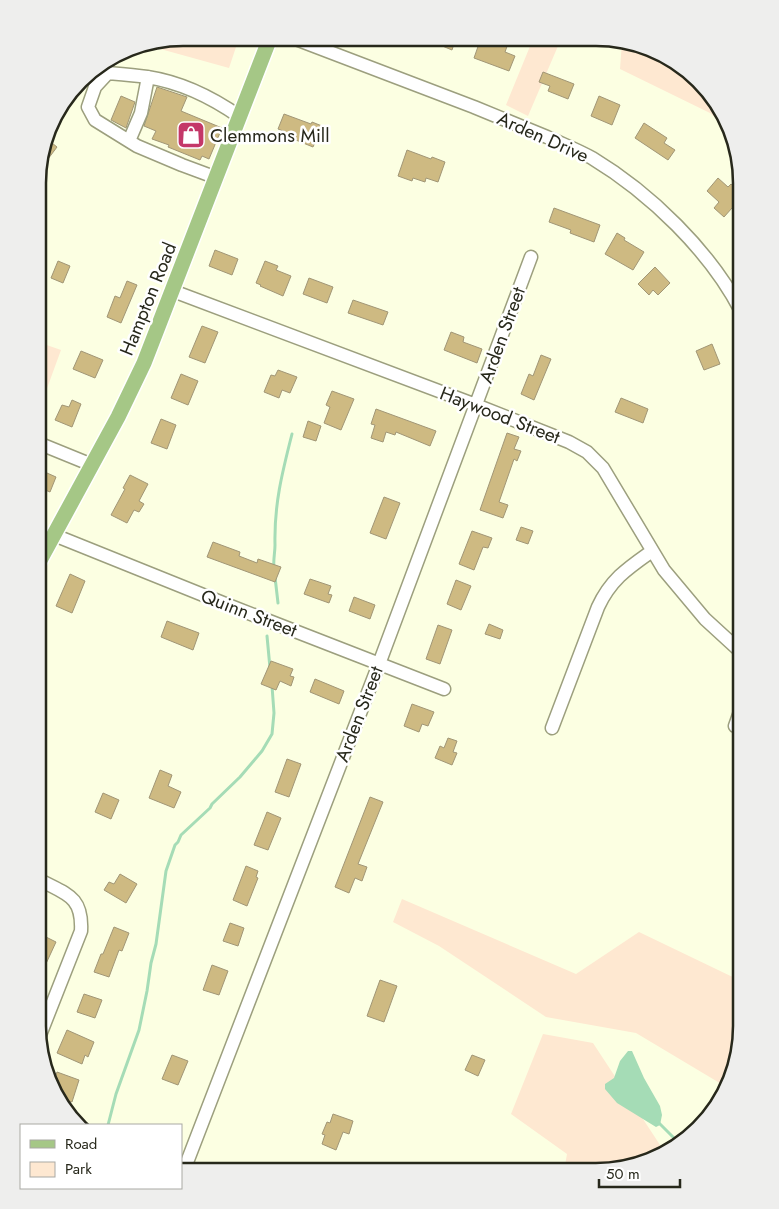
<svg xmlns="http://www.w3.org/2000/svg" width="779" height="1209" font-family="Jost,sans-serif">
	<rect width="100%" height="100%" fill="#fcffe2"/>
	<path fill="#fee8d1" d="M184,38H239L229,68L146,45Z
		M533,39H561L528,116L506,105Z
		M622,42L685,68L730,127L731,132L710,113L620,69Z
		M38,342L61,350L38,413Z
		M402,899L576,974L639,932L741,981V1035L723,1085L636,1033L546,1017L439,946L393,922Z
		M543,1034L593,1043L664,1151L652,1160L596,1171H564L567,1154L511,1114Z"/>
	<path fill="#a5dcb6" d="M628,1051H632L644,1078L660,1106L662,1115L660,1125L656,1127L617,1103L605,1089V1084L614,1078L620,1061Z"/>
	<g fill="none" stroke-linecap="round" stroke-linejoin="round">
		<path stroke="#a5dcb6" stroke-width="3" d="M274,568C273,560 275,553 275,545C274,505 282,473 292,434
			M275,577L278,603
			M267,636L270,668
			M658,1122L677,1141
			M108,1125L116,1094L139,1030L147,991L151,963L156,944L166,871L175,845L178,842L181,835L210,808L212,804L240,777L262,751L272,734L274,713L272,686"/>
	</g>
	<path fill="#ceba82" stroke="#a19676" d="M423,38H456L452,50Z
		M481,38H510L505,52L515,56L509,71L474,58Z
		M543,72L574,84L568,99L548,91L550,86L539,82Z
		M157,87L187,97L181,111L222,128L209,159L202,156L200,160L168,147L169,145L152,139L156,131L144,126Z
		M121,96L135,102L126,128L111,120Z
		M599,96L620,105L612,125L591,116Z
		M284,114L311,124L312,122L322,126L313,147L286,136L288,133L278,129Z
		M644,123L667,138L664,143L675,150L668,160L635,138Z
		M47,139L57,147L39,171V165Z
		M407,150L431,159L432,157L445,162L438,182L426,178L425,182L413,178L412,181L398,176Z
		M718,178L728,187L731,184L742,193L741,216L732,208L724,217L714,208L719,202L707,191Z
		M554,208L600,225L594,242L570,233L571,230L549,222Z
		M617,233L625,238L624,240L644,252L633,270L605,254Z
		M215,250L238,259L232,275L209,266Z
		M58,261L70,266L63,283L51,278Z
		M265,261L278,266L276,270L291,276L283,296L260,286L261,285L256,283Z
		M655,267L670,283L658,295L653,290L649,295L638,284Z
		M309,278L333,287L327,303L303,294Z
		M127,281L137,285L121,323L107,317L115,296L120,298Z
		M353,300L388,312L383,325L348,313Z
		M202,326L218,332L205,363L189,357Z
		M451,332L464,337L463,342L482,349L477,363L444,350Z
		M712,344L720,364L704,370L696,351Z
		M81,351L103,360L95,378L73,369Z
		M541,355L551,359L534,400L521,394L529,374L533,376Z
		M278,370L297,377L290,393L282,390L279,398L264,392L271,375L275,376Z
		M181,374L198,381L188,405L171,398Z
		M332,391L354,399L341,430L324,423L330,407L326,405Z
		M621,398L648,409L643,423L615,412Z
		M72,400L81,404L72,427L55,420L62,405L69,407Z
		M376,409L436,431L430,446L396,432L395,435L386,432L383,442L371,438L375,425L371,424Z
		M161,419L176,425L167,449L151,443Z
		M308,421L321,426L316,441L303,437Z
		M507,433L519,437L514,449L521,451L517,461L514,459L499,502L508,505L503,518L480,510Z
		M38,469L56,477L50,492L38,487Z
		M130,475L148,484L139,501L144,504L139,512L134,510L127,523L111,515L125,489L123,488Z
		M384,497L400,503L386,539L370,533Z
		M521,527L533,531L528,544L516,540Z
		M472,531L492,538L488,548L483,547L474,570L459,564Z
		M213,542L240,552L239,556L257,563L258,559L281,567L275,582L207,557Z
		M70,574L85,581L72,613L56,606Z
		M310,579L331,586L328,594L332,595L329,603L304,594Z
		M456,580L471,586L461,610L447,604Z
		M354,597L375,605L370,619L349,611Z
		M167,621L199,633L193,650L161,637Z
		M489,624L503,630L500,639L485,634Z
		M438,625L452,630L440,664L426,659Z
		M271,661L293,669L290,676L294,677L291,686L280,681L276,690L261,684Z
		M315,679L344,691L339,704L310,692Z
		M412,704L434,712L428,726L422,724L419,732L404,726Z
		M448,738L457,741L453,752L457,753L452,765L435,758L440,746L444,748Z
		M287,759L301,764L289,797L275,792Z
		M160,770L172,775L168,786L181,792L174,808L149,798Z
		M103,793L119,800L111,819L95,812Z
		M370,797L383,802L358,864L367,867L362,881L355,878L349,893L335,887Z
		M267,812L281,818L268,850L254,845Z
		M246,866L258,871L256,877L258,878L247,906L233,900Z
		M120,874L137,884L126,903L104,890L109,882L114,884Z
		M230,923L244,928L238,946L223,941Z
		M114,927L129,933L122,951L119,950L109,977L94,972L101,954H103Z
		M38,933L56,942L44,968L38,965Z
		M212,965L228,971L219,995L203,990Z
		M380,980L397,986L384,1022L367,1016Z
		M84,994L102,1000L95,1018L77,1012Z
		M67,1030L94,1042L88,1057L85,1055L82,1064L57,1053Z
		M172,1055L188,1061L178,1085L162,1079Z
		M472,1055L485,1060L478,1076L465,1070Z
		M57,1072L79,1080L72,1102L61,1098L58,1093L60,1086L53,1083Z
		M333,1114L353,1121L349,1134L343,1132L336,1150L322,1144L325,1135L322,1134L327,1122L330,1123Z"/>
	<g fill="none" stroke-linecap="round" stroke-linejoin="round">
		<defs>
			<path id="minor" d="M293,38C353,61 413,84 474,107C498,117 523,127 547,137C562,144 578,150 592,158C650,193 710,251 741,311
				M129,141L141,113L148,77
				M217,178L182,165L137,146L95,120L88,107L95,87L108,73C121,74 135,75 147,77C180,82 213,98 240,117
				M173,291L476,405L569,442L587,452L603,468L664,570L705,619L741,652
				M38,443L92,465
				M54,535L233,607L444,689
				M735,726L741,709
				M552,728L598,607C611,579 628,568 652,551
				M38,879C65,894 83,895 81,931L40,1035
				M184,1170L379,664L531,257"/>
			<path id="major" d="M38,564L118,417L144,363L270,38"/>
		</defs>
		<use href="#minor" stroke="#9c9f7e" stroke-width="15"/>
		<use href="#major" stroke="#fff" stroke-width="18"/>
		<use href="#minor" stroke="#fff" stroke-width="12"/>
		<use href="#major" stroke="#a5c786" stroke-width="15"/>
	</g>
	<defs>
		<symbol id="shop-square" viewBox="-11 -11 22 22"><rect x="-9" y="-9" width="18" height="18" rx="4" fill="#c43768" stroke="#fff"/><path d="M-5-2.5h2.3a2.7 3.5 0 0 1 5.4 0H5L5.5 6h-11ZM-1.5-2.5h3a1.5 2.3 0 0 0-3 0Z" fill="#fff"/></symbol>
	</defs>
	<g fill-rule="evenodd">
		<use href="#shop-square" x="175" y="119" width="32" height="32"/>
	</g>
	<g text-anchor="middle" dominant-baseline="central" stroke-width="5" stroke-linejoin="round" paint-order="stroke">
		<g font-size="19" fill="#27281b" stroke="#fff" text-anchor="start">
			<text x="210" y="135">Clemmons Mill</text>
		</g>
		<g font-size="19" fill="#27281b" stroke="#fff">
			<text transform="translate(543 137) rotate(24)">Arden Drive</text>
			<text transform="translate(148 299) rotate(-68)">Hampton Road</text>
			<text transform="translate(502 335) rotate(-70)">Arden Street</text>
			<text transform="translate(500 415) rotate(21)">Haywood Street</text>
			<text transform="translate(249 613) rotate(21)">Quinn Street</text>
			<text transform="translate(359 714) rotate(-69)">Arden Street</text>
		</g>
	</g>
	<path d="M0 0H779V1209H0ZM183 46H596A137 137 0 0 1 733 183V1026A137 137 0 0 1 596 1163H183A137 137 0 0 1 46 1026V183A137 137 0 0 1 183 46Z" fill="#eeeeed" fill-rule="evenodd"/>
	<path fill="none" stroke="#27281b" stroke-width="2.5" d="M183 46H596A137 137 0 0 1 733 183V1026A137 137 0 0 1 596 1163H183A137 137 0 0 1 46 1026V183A137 137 0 0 1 183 46Z"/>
	<rect x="20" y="1124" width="162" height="65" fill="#ffffff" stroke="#a9a9a4"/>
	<rect x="30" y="1140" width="25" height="8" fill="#a5c786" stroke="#a9a9a4"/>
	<text x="65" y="1149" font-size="15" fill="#27281b">Road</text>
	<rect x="30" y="1162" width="25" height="15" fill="#fee8d1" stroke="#a9a9a4"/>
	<text x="65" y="1174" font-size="15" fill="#27281b">Park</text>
	<path d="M599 1179v8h81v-8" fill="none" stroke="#27281b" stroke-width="2.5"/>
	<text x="606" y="1179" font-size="15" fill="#27281b" stroke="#ffffff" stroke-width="4" paint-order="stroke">50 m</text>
</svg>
